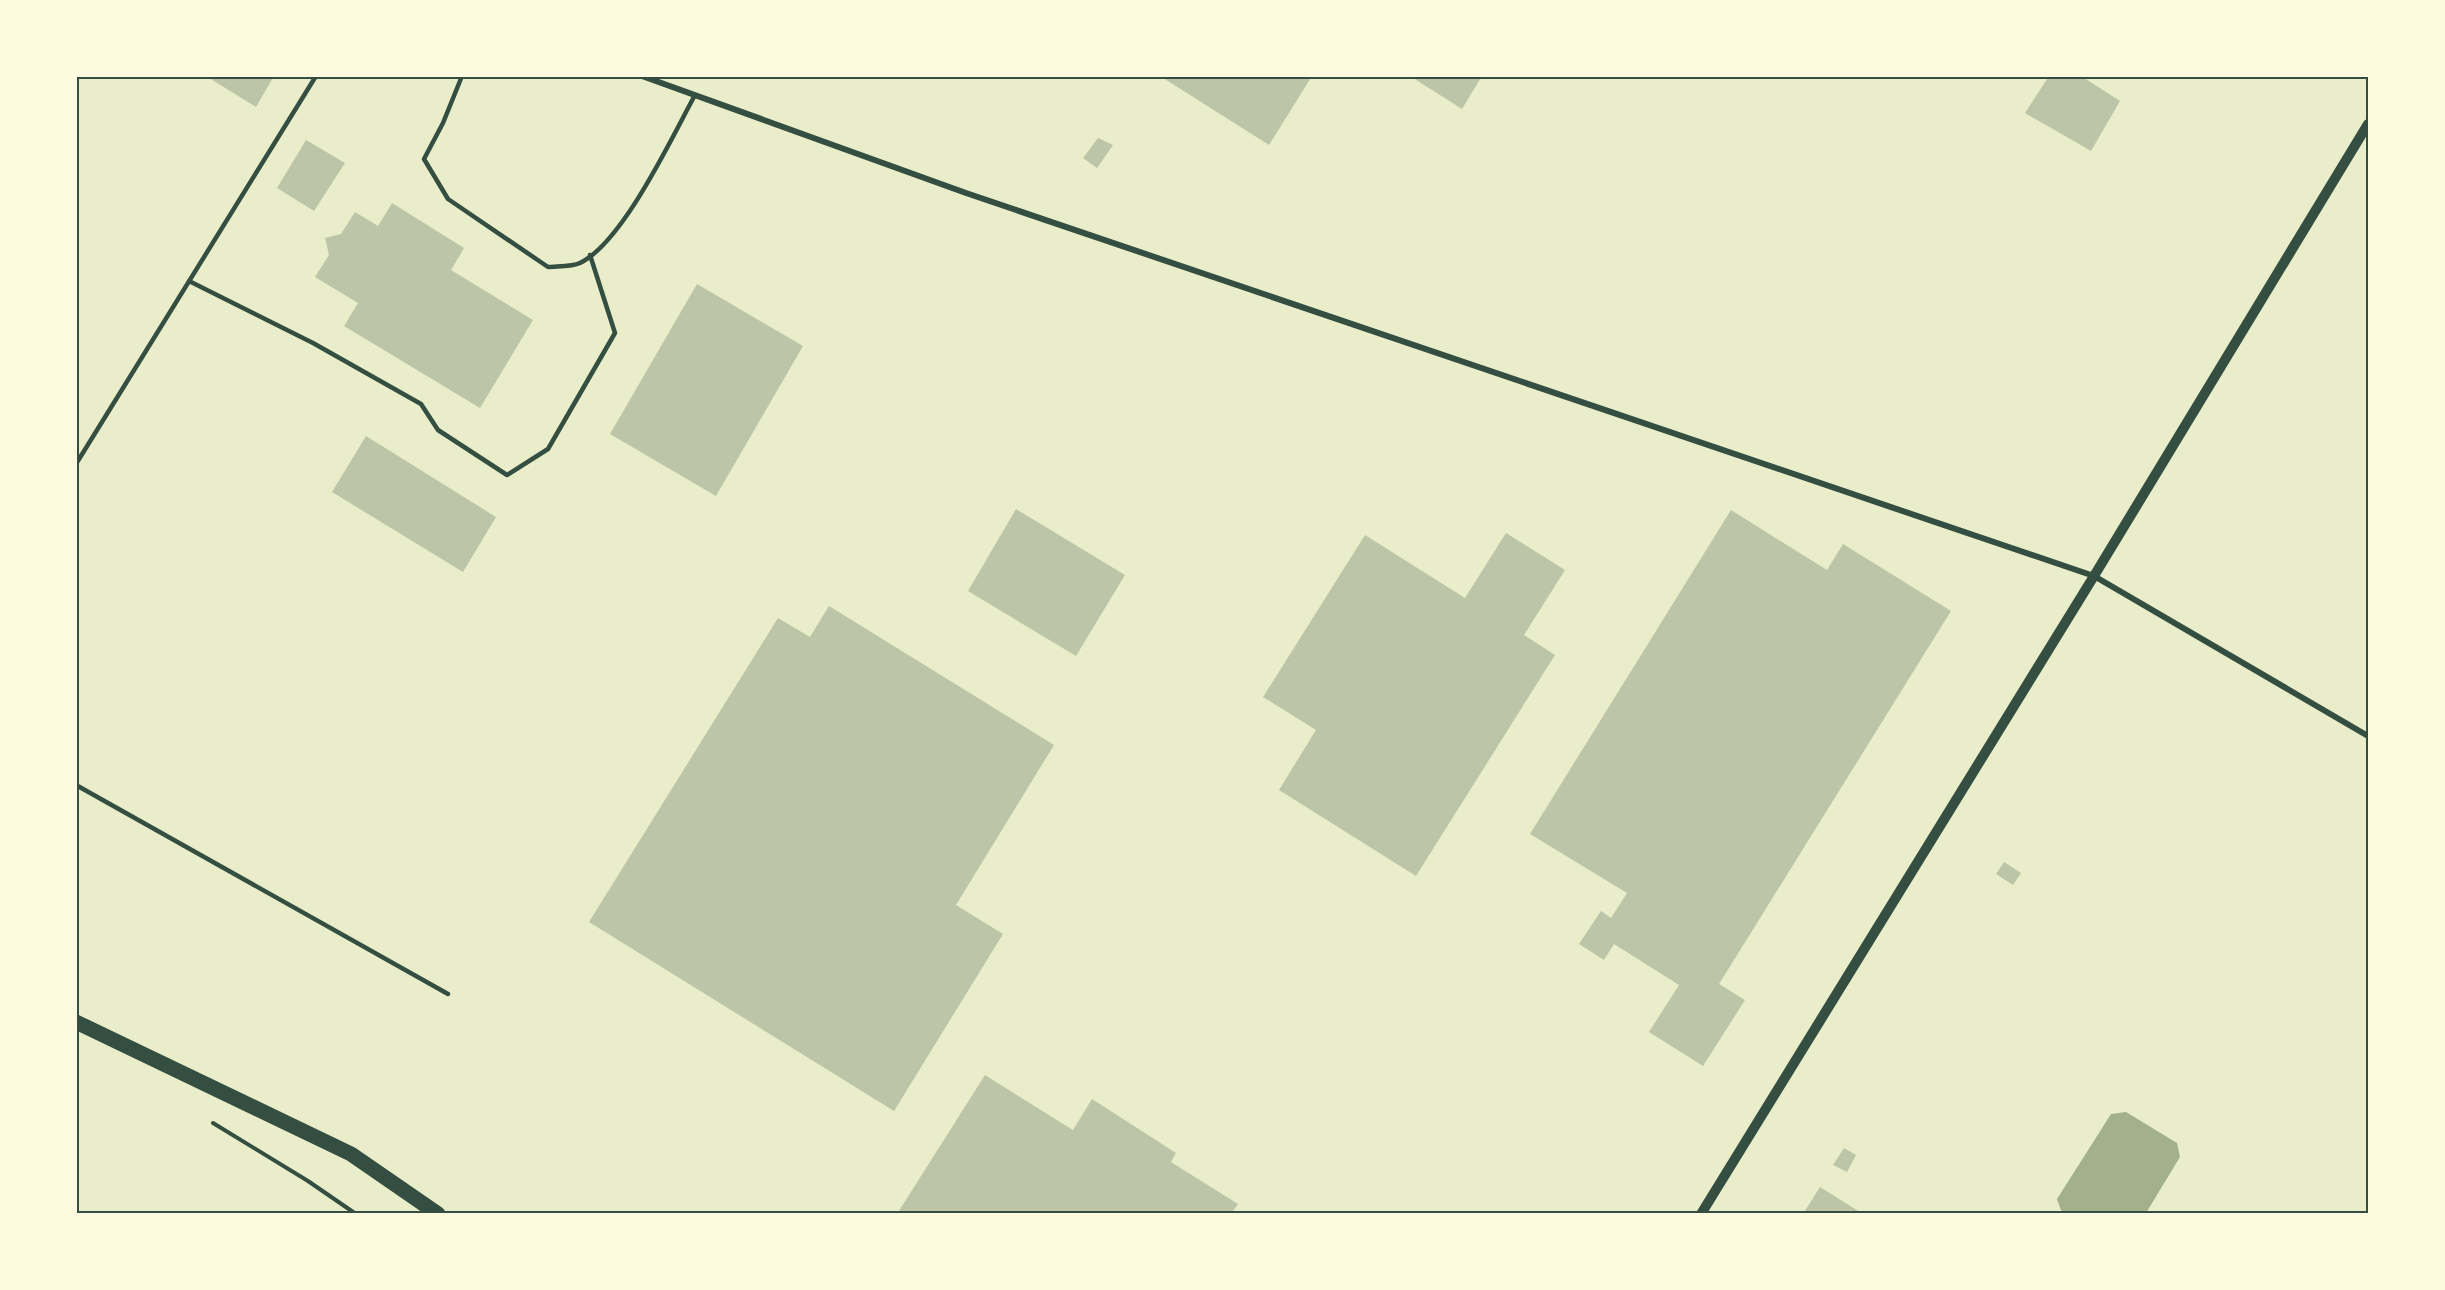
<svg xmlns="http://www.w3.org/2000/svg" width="2445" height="1290" font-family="'Work Sans',sans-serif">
	<rect width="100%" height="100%" fill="#e9edc9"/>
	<path fill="#a3b18a" d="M2126,1112L2177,1143L2180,1157L2146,1213H2062L2057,1199L2111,1114Z"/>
	<path fill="#bcc5a7" d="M206,76H274L256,107Z
		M1160,76H1312L1269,145Z
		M1410,76H1482L1462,109Z
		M2049,76H2081L2120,101L2091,151L2025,113Z
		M1098,138L1113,145L1097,168L1083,158Z
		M306,140L345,163L314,211L277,188Z
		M392,203L464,248L451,270L533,320L480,408L344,326L358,303L315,277L329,255L325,238L341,234L355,212L378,226Z
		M697,284L803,346L716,496L610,434Z
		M366,436L496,517L463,572L332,492Z
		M1016,509L1125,575L1076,656L968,591Z
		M1731,510L1827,570L1843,544L1951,611L1719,984L1745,1000L1703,1066L1649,1032L1679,985L1614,944L1604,960L1579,944L1601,911L1611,918L1627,893L1530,834Z
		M1506,533L1565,570L1524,635L1555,655L1416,876L1279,790L1316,730L1263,697L1365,535L1465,598Z
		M829,606L1054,745L956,905L1003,934L894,1111L589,922L778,618L810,637Z
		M2004,862L2021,873L2013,885L1996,874Z
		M985,1075L1073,1130L1092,1099L1176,1153L1171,1162L1238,1204L1231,1214H897Z
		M1844,1148L1856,1155L1847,1172L1833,1165Z
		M1820,1187L1863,1214H1803Z"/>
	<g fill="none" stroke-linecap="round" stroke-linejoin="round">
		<path stroke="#344e41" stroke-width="4" d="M213,1123L308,1181L356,1214"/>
		<path stroke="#344e41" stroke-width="4.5" d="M462,76L443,123L424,159L448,199L548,267C557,266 572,267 580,263C623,242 671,139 695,95
			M189,281L313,343L421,404L438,430L507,475L548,449L615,333L590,255
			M76,464L316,76
			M76,785L448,994"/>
		<path stroke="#344e41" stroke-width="6" d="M642,76L966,193L2094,576L2368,736"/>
		<path stroke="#344e41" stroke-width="10" d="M1701,1214L2094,576L2368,124"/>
		<path stroke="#344e41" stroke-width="15" d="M76,1022L351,1154L438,1214"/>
	</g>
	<rect width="2445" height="1290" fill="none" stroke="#fefae0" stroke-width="156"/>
	<rect x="78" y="78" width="2289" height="1134" fill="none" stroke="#344e41" stroke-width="2"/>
</svg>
